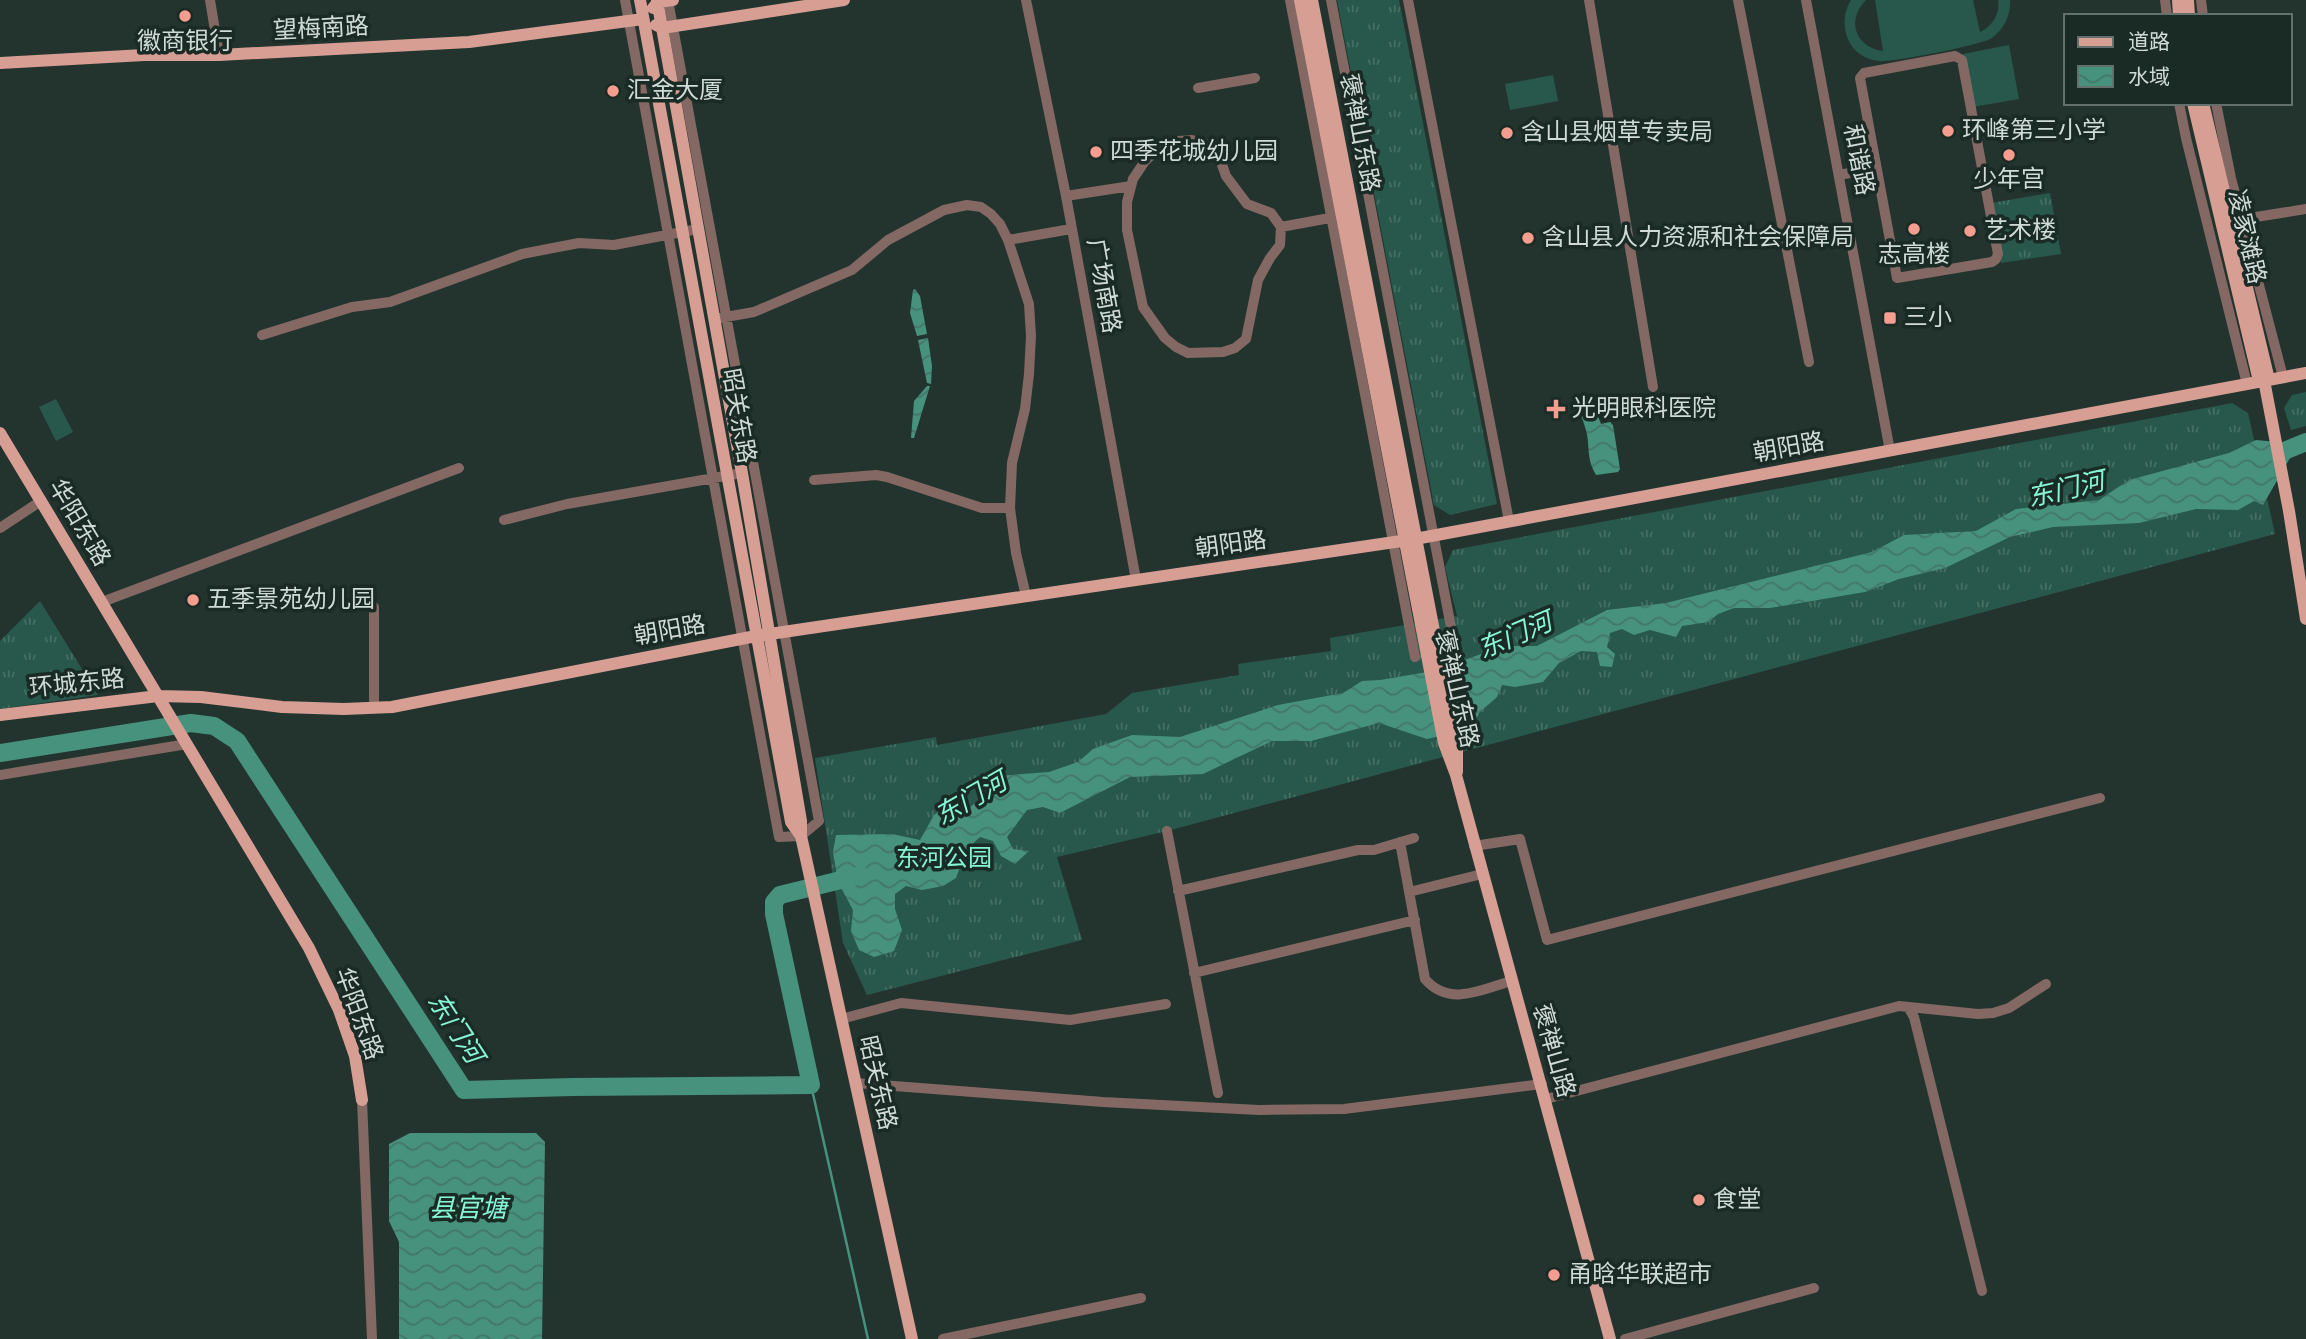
<svg xmlns="http://www.w3.org/2000/svg" width="2306" height="1339" font-family="'Alegreya Sans','Noto Sans SC',sans-serif">
	<defs>
		<pattern id="grass-tufts" width="24" height="20" patternUnits="userSpaceOnUse" patternTransform="scale(1.75)"><rect width="24" height="20" fill="#28584b"/><path d="M3 7l-1-3M5 7V3M7 7l1-3M15 17l-1-3M17 17v-4M19 17l1-3" fill="none" stroke="#466f64"/></pattern>
		<pattern id="water-waves" width="16" height="10" patternUnits="userSpaceOnUse" patternTransform="scale(1.75)"><rect width="16" height="10" fill="#46927d"/><path d="M0 5q4-4 8 0t8 0" fill="none" stroke="#437668"/></pattern>
	</defs>
	<rect width="100%" height="100%" fill="#23342f"/>
	<path fill="url(#grass-tufts)" d="M1337,0H1399L1497,504L1450,515L1434,505Z
		M2050,193L2061,254L2001,263L1991,203Z
		M2306,392V426L2291,430L2284,408L2292,395Z
		M2232,403L2248,413L2275,534L1167,831L1057,857L1082,940L867,995L843,943L815,758L936,737L937,745L1106,714L1132,693L1239,675L1238,664L1331,651L1330,638L1457,616L1445,567L1453,550Z
		M40,601L98,695L0,709V641Z"/>
	<path fill="#28584b" d="M1851,0H1866C1846,20 1855,47 1883,51L1875,0H1973L1980,32C1993,25 2000,15 1998,0H2010C2011,15 2004,29 1992,38C1981,45 1895,62 1880,61C1848,59 1836,24 1851,0Z
		M2009,45L2019,99L1973,107L1963,54Z
		M1553,75L1558,101L1510,110L1505,84Z
		M56,399L73,432L56,441L39,407Z"/>
	<path fill="url(#water-waves)" d="M915,289L920,296L927,334L917,336L910,313L913,290Z
		M928,338L932,366L931,384L927,383L918,340Z
		M927,386H930L914,438H911L914,401Z
		M1592,401L1601,424L1610,422L1613,425L1620,469L1618,472L1596,475C1589,463 1589,456 1588,443C1588,432 1582,419 1579,409L1580,405Z
		M2256,440L2298,444L2263,505L2254,501L2238,510L2196,509L2139,523L2053,527L2010,537L1945,568L1899,579L1865,592L1770,608H1734L1718,614L1709,622L1682,626L1676,637L1650,630L1634,635L1622,629L1610,633L1607,647L1615,654L1612,667L1600,666L1597,652L1581,651L1559,663L1543,682L1515,687L1502,685L1497,697L1479,713L1472,729L1427,739L1379,723L1311,741H1272L1203,774L1130,777L1060,813L1043,807L1027,810L1007,837L1013,849L1029,851L1015,864L1001,856L993,841L980,837L966,850L956,878L943,886L922,890L906,886L895,894V909L902,930L894,951L874,957L859,950L851,931L853,910L838,882L833,852L836,835L892,834L920,840L934,815L951,801L970,807L991,791L997,776L1049,772L1078,762L1093,749L1132,735L1180,737L1278,705L1343,693L1362,681L1380,680L1433,671L1504,646H1537L1607,610L1666,603L1872,552L1904,535L1976,531L2016,509L2099,500L2129,480L2229,453Z
		M410,1133H536L545,1142L542,1339H399V1242L389,1221V1144Z"/>
	<g fill="none" stroke-linecap="round" stroke-linejoin="round">
		<path stroke="#46927d" stroke-width="2.5" d="M811,1085L868,1339"/>
		<path stroke="#46927d" stroke-width="18" d="M2277,454L2306,442
			M0,753L191,723L214,726L237,741L464,1090L573,1087L811,1085L774,914V902L780,895L861,875"/>
		<path stroke="#846863" stroke-width="10" d="M210,0L219,55
			M625,0L779,837L801,836L819,821L668,0
			M1026,0L1066,196L1136,580
			M1290,0L1415,657
			M1331,0L1455,648
			M1408,0L1509,521
			M1589,0L1653,387
			M1738,0L1809,362
			M1806,0L1890,451
			M2165,0L2167,16
			M2201,0L2203,16
			M1955,56L1962,60L1998,254L1996,259L1992,262L1897,278L1860,78L1864,73Z
			M1198,88L1255,78
			M2179,103L2186,138L2247,384
			M2216,103L2231,178L2283,377
			M1192,140L1208,145L1220,159L1226,176L1247,204L1271,213L1281,227L1280,245L1270,258L1258,280L1246,339L1235,348L1223,352L1188,353L1176,347L1165,338L1143,307L1127,230V202L1133,179L1145,161L1165,142Z
			M1839,175L1876,168
			M1066,196L1131,186
			M2237,220L2306,209
			M1281,227L1335,217
			M1008,240L1071,229
			M720,318L754,312L852,270L888,240L944,210L967,205L981,207L991,214L1000,224L1008,240L1029,304L1031,336L1029,374L1025,409L1012,463L1010,508L1016,553L1026,596
			M262,335L352,307L390,302L522,254L579,243L614,245L698,229
			M814,480L876,475L887,477L982,508H1010
			M504,520L567,504L742,473
			M0,528L41,501
			M102,602L459,468
			M374,607V708
			M0,775L187,744
			M1167,831L1218,1093
			M1400,842L1425,979C1449,1007 1481,990 1511,981
			M1474,846L1520,839L1547,940L2100,798
			M1178,891L1358,850H1374L1414,838
			M1409,892L1482,874
			M1194,973L1415,920
			M1908,1007L1914,1017L1982,1291
			M841,1019L901,1003L1070,1020L1166,1004
			M855,1083L1103,1102L1259,1110L1344,1109L1542,1084
			M1546,1099L1899,1006L1978,1014L1993,1013L2009,1008L2046,984
			M362,1100L372,1339
			M943,1339L1141,1298
			M1625,1339L1814,1288"/>
		<path stroke="#d79e94" stroke-width="12" d="M640,0L791,822L801,836
			M657,0L742,473L801,821V836L912,1339
			M1300,0L1444,743L1456,775L1610,1339
			M1312,0L1457,750V772
			M2178,0L2179,16
			M2188,0L2189,16
			M653,8L658,2L673,0
			M656,25L662,28L844,0
			M0,63L144,55H219L469,42L643,19
			M2193,103L2259,381
			M2203,103L2269,380
			M2264,380L2289,511L2306,619
			M0,433L309,948L339,1010L355,1056L362,1100
			M0,715L158,696L201,697L282,707L344,709L392,707L756,636L1415,539L2306,373"/>
	</g>
	<g fill="#f59d8e" stroke="#1a2a25" stroke-width="2.5">
		<circle cx="185" cy="16" r="7"/>
		<circle cx="613" cy="91" r="7"/>
		<circle cx="1948" cy="131" r="7"/>
		<circle cx="1507" cy="133" r="7"/>
		<circle cx="1096" cy="152" r="7"/>
		<circle cx="2009" cy="155" r="7"/>
		<circle cx="1914" cy="229" r="7"/>
		<circle cx="1970" cy="231" r="7"/>
		<circle cx="1528" cy="238" r="7"/>
		<rect x="1883" y="311" width="14" height="14" rx="3.5"/>
		<path d="M1552.5 398.5h7v7h7v7h-7v7h-7v-7h-7v-7h7z"/>
		<circle cx="193" cy="600" r="7"/>
		<circle cx="1699" cy="1200" r="7"/>
		<circle cx="1554" cy="1275" r="7"/>
	</g>
	<g text-anchor="middle" dominant-baseline="central" stroke-width="7" stroke-linejoin="round" paint-order="stroke">
		<g font-size="24" fill="#d0dad6" stroke="#1a2a25">
			<text transform="translate(321 29) rotate(-3)">望梅南路</text>
			<text transform="translate(1359 133) rotate(79)">褒禅山东路</text>
			<text transform="translate(1858 160) rotate(79)">和谐路</text>
			<text transform="translate(2246 237) rotate(77)">凌家滩路</text>
			<text transform="translate(1103 286) rotate(80)">广场南路</text>
			<text transform="translate(738 416) rotate(80)">昭关东路</text>
			<text transform="translate(1789 448) rotate(-10)">朝阳路</text>
			<text transform="translate(79 523) rotate(59)">华阳东路</text>
			<text transform="translate(1231 545) rotate(-8)">朝阳路</text>
			<text transform="translate(670 631) rotate(-10)">朝阳路</text>
			<text transform="translate(77 684) rotate(-6)">环城东路</text>
			<text transform="translate(1456 689) rotate(77)">褒禅山东路</text>
			<text transform="translate(358 1014) rotate(70)">华阳东路</text>
			<text transform="translate(1553 1051) rotate(74)">褒禅山路</text>
			<text transform="translate(877 1083) rotate(77)">昭关东路</text>
		</g>
		<g font-size="24" fill="#d0dad6" stroke="#1a2a25" text-anchor="start">
			<text x="185" y="42" text-anchor="middle">徽商银行</text>
			<text x="627" y="91">汇金大厦</text>
			<text x="1962" y="131">环峰第三小学</text>
			<text x="1521" y="133">含山县烟草专卖局</text>
			<text x="1110" y="152">四季花城幼儿园</text>
			<text x="2009" y="180" text-anchor="middle">少年宫</text>
			<text x="1984" y="231">艺术楼</text>
			<text x="1542" y="238">含山县人力资源和社会保障局</text>
			<text x="1914" y="255" text-anchor="middle">志高楼</text>
			<text x="1904" y="318">三小</text>
			<text x="1572" y="409">光明眼科医院</text>
			<text x="207" y="600">五季景苑幼儿园</text>
			<text x="1713" y="1200">食堂</text>
			<text x="1568" y="1275">甬晗华联超市</text>
		</g>
		<g font-size="24" fill="#84f4d5" stroke="#1a2a25">
			<text x="944" y="859">东河公园</text>
		</g>
		<g font-size="26" font-style="italic" fill="#86f6d6" stroke="#1a2a25">
			<text transform="translate(2066 490) rotate(-13)">东门河</text>
			<text transform="translate(1515 636) rotate(-23)">东门河</text>
			<text transform="translate(971 799) rotate(-30)">东门河</text>
			<text transform="translate(455 1028) rotate(57)">东门河</text>
			<text x="468" y="1209">县官塘</text>
		</g>
	</g>
	<rect x="2064" y="14" width="228" height="91" fill="#1a2a25" stroke="#63706c" stroke-width="2"/>
	<rect x="2078" y="37" width="35" height="10" fill="#d79e94" stroke="#63706c" stroke-width="2"/>
	<text x="2128" y="49" font-size="21" fill="#d0dad6">道路</text>
	<rect x="2078" y="66" width="35" height="21" fill="url(#water-waves)" stroke="#63706c" stroke-width="2"/>
	<text x="2128" y="84" font-size="21" fill="#d0dad6">水域</text>
</svg>
